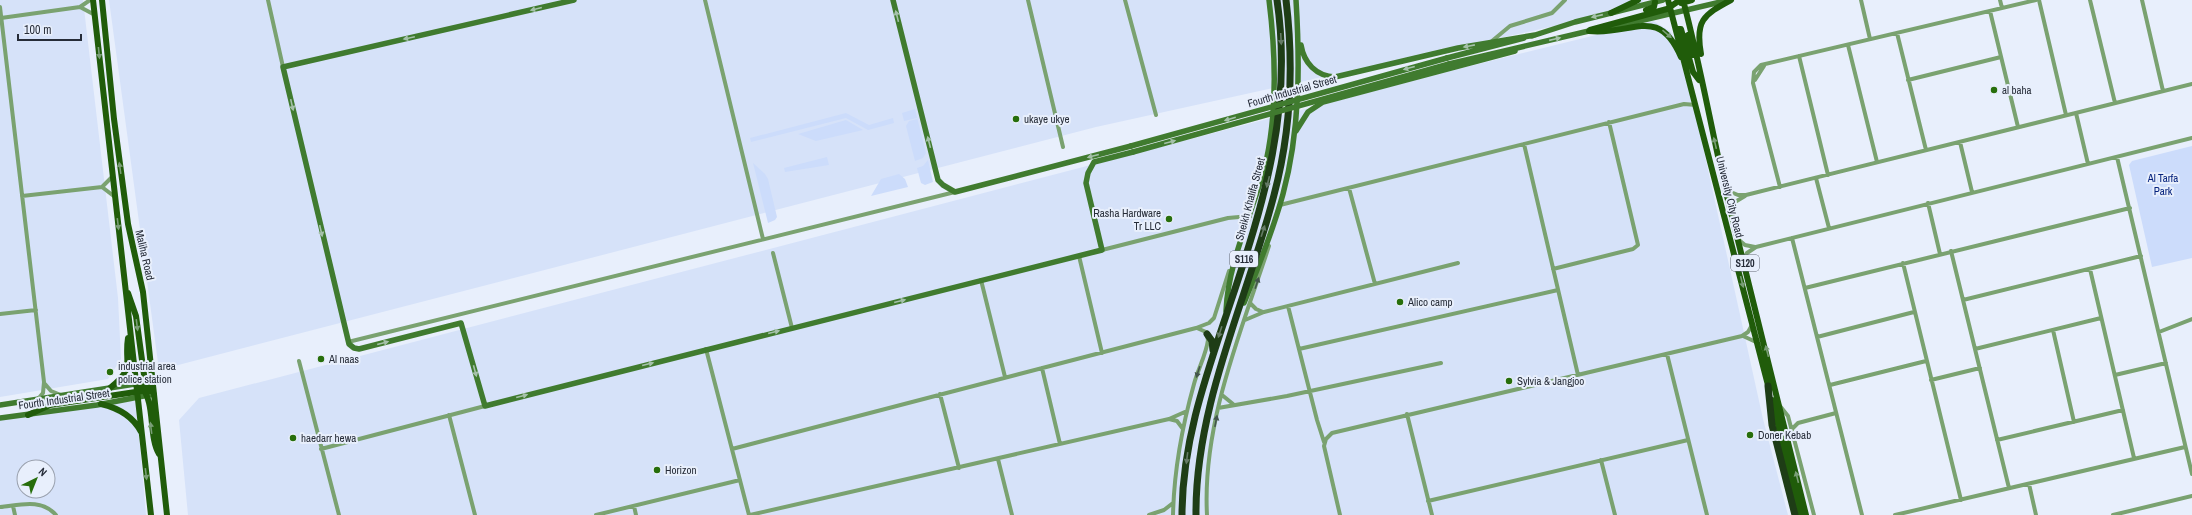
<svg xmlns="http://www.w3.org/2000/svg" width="2192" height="515" font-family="'Archivo Narrow',sans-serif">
	<rect width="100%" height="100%" fill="#e8effc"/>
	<path fill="#d6e2f9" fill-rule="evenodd" d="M0,0H83L118,298L121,359L108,379L0,397Z
		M109,0H1644L1636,8L1096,127L159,370Z
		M1653,21L1670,31L1681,47L1763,419L1788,515H188L179,420L199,398L1466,67Z
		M136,400L146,515H0V416ZM24,467H48V491H24Z"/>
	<path fill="#ccdcfb" d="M915,109L926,153L923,158L915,161L906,126L909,121L917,119V118L904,121L902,113Z
		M846,113L869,125L893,118L894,123L868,130L846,118L751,142L750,138Z
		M846,120L863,130L816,141L798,134Z
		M2192,146V258L2152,267L2129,165L2132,161Z
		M827,157L829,165L785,172L784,168Z
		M928,160L933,182L925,185L921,183L917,168L923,166Z
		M753,163L765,174L768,179L777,217L775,220L768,223Z
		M899,174L905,179L908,187L871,196L881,179Z"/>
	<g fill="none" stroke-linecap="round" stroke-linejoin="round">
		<path stroke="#7aa270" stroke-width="4" d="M268,0L283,67
			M705,0L763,239
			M1028,0L1063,147
			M1125,0L1156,115
			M1861,0L1870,39
			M2000,0L2002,8
			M2039,0L2066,115
			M2090,0L2115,103
			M2142,0L2163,91
			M0,7L44,382L43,393L38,399
			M80,7L95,15
			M1990,11L2018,127
			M1,18L80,7L90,0
			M1897,33L1926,150
			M1492,41L1510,26L1552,13L1565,0
			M1848,45L1877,162
			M1799,56L1828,175
			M1755,80L1764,66
			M1908,80L2001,57
			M2076,113L2088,164
			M1960,142L1972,192
			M1524,144L1578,375
			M2117,157L2192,474
			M1816,178L1829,228
			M102,187L115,197
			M1780,187L1753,83L1754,72L1761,65L2036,0
			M1349,188L1375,284
			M1726,190L1738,195H1746L2192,84
			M22,196L102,187L113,176
			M1928,203L1940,254
			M1280,205L1684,104L1696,105
			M1731,209L1735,202L1745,196
			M1792,238L1862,515
			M1739,240L1745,245L1755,247
			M1102,250L1228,218L1250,216
			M1951,251L2009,488
			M773,253L792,328
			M1079,256L1102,353
			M1744,259L1747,253L1756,247L2192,138
			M1903,263L1961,500
			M1553,269L1633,249L1638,245L1609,122
			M2090,269L2134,458
			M981,280L1005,377
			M1805,288L2130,208
			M1963,300L2141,256
			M1250,303L1256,309L1263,312
			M1288,306L1317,420L1324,442
			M0,314L36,310
			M1245,320L1264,312L1458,263
			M2053,330L2074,422
			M2159,332L2192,319
			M1743,336L1756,342
			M1817,337L1914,312
			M348,342L955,192
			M706,349L749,515
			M1299,349L1558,290
			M1975,349L2101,318
			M1667,354L1707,515
			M299,361L339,515
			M1042,368L1060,444
			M2115,375L2166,363
			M1931,380L1980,368
			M45,384L51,391L61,395
			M1830,385L1926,361
			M940,394L959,468
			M1222,395L1233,404
			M1780,406L1788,416L1814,515
			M1218,408L1287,396L1441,363
			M1407,414L1432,515
			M449,415L475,515
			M1169,419L1177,421L1183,429
			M1792,429L1798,423L1836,413
			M1997,440L2123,410
			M321,449L485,406
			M732,449L1196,328L1209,323L1214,318L1229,271
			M998,459L1012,515
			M1601,460L1615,515
			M2029,484L2036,515
			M1428,501L1688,440
			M13,506L15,515
			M634,506L636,515
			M0,507C20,505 41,498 56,515
			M596,515L740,480
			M750,515L1169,419L1187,411
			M1149,515L1164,510L1173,503
			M1173,515C1174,470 1182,427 1194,384C1198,369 1206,355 1208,340L1206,332L1197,328
			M1207,515C1202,423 1241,332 1269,246
			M1340,515L1324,446L1326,439L1332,433L1742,336L1748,332L1752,325
			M1895,515L2185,447
			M2113,515L2192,496"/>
		<path stroke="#407b2f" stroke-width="5.5" d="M574,0L283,67L349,344L354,348L359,349L461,323L485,406L1102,250L1086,183L1088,173L1094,162L1133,152
			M893,0L938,180L943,185L955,192L1131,146
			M1605,29L1729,0
			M1532,36L1575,22L1663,0
			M1301,45C1304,63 1316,76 1335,77L1458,48L1535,35
			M1447,58L1524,38
			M1449,64L1593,30
			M1296,131L1308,112L1323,102L1515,51
			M1244,303C1258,268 1273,231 1283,194C1300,131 1300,65 1296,0
			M1226,311C1228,263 1251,216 1264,170C1278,115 1276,56 1269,0
			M0,405L148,382
			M0,418L97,405L154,394"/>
		<path stroke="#205c0a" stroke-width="6" d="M93,0L151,515
			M102,0L114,119L128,224L143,292L167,515
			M1668,0L1769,389
			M1683,0C1700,63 1711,128 1726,192C1752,300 1780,407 1806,515
			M1681,3L1692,0
			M1646,10L1654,7L1655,2
			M1611,13L1638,0
			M1677,29H1681L1693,72L1699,80
			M1590,30L1667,9L1680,0
			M1589,31C1632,36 1658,4 1681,57
			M1688,35L1693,55
			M1701,54C1695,21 1703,15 1731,0
			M128,293L136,316L145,382L150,391
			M141,387C156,402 148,435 159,454
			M110,388C136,367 124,364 128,338
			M1772,400L1800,515
			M101,404C118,408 133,416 141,432
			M28,415L50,405L142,391L150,386L152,381"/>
		<path stroke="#1e3d16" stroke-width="7" d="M1207,334L1212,341L1213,350
			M1768,386L1772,425L1795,515
			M1182,515C1182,441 1207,373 1230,304C1264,203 1293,108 1277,0
			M1196,515C1195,405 1247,300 1274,195C1291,131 1294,66 1286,0"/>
		<path stroke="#407b2f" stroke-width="5.5" d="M1131,146L1447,58
			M1133,152L1449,64"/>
	</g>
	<defs><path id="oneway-solid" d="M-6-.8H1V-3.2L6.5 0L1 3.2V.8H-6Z"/></defs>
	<g fill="#a5c1aa">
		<use href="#oneway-solid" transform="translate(536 9) rotate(166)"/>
		<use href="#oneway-solid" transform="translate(897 16) rotate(-104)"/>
		<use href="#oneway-solid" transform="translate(1597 16) rotate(167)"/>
		<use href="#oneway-solid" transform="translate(409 38) rotate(168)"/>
		<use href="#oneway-solid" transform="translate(1555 39) rotate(-13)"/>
		<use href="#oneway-solid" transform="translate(1469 46) rotate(169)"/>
		<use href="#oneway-solid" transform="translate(1409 68) rotate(165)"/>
		<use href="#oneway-solid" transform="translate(292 105) rotate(77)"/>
		<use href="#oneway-solid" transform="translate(1230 119) rotate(164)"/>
		<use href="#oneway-solid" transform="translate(929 142) rotate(-104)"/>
		<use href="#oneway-solid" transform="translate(1170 142) rotate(-15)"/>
		<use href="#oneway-solid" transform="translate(1093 156) rotate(165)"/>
		<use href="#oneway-solid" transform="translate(321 231) rotate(77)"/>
		<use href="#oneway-solid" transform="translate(900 301) rotate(-14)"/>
		<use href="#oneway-solid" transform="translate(774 332) rotate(-14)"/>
		<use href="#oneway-solid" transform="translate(383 343) rotate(-15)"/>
		<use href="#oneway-solid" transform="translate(648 364) rotate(-14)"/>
		<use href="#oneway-solid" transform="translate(475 371) rotate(75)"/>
		<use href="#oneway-solid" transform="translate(522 396) rotate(-15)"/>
	</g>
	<g fill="#7a9e77">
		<use href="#oneway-solid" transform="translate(1667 34) rotate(41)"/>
		<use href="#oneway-solid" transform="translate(99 53) rotate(84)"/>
		<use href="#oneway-solid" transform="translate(1715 143) rotate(-103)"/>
		<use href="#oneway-solid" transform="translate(120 168) rotate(-98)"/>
		<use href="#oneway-solid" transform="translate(118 224) rotate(83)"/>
		<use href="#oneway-solid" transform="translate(1742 282) rotate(76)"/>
		<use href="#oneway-solid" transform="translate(137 325) rotate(83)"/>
		<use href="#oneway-solid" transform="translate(1767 351) rotate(-104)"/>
		<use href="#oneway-solid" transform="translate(151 428) rotate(-97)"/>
		<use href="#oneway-solid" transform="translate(146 474) rotate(83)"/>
		<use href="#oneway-solid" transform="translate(1797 477) rotate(-104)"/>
	</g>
	<g fill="#657b66">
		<use href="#oneway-solid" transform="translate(1281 39) rotate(87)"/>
		<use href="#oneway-solid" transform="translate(1268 182) rotate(104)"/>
		<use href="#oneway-solid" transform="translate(1263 231) rotate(-72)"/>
		<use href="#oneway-solid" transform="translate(1220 332) rotate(108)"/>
		<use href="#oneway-solid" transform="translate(1187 458) rotate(97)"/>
	</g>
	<g fill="#43554c">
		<use href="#oneway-solid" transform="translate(1257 283) rotate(-72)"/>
		<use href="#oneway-solid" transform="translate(1198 372) rotate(108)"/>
		<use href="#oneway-solid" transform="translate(1216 421) rotate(-79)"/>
	</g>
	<g fill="#276e0b" stroke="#e8effc" stroke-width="1.5">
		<circle cx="1994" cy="90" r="4"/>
		<circle cx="1016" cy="119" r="4"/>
		<circle cx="1169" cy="219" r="4"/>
		<circle cx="1400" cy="302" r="4"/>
		<circle cx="321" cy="359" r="4"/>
		<circle cx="110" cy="372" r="4"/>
		<circle cx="1509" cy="381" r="4"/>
		<circle cx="1750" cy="435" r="4"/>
		<circle cx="293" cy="438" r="4"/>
		<circle cx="657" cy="470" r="4"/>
	</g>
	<g text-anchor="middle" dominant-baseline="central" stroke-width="4" stroke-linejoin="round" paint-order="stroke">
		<g fill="#e8effc" stroke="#606673" stroke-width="1">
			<rect x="1230" y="251" width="28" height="16" rx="3"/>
			<rect x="1731" y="255" width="28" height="16" rx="3"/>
		</g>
		<g font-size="10" font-weight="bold" fill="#262c38">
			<text x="1244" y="259">S116</text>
			<text x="1745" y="263">S120</text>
		</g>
		<g font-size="11" fill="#262c38" stroke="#e8effc" text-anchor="start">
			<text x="2002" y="90">al baha</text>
			<text x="1024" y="119">ukaye ukye</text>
			<text x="1161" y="213" text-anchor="end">Rasha Hardware<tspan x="1161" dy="13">Tr LLC</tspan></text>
			<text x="1408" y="302">Alico camp</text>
			<text x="329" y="359">Al naas</text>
			<text x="118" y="366">industrial area<tspan x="118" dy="13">police station</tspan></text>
			<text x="1517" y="381">Sylvia &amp; Jangjoo</text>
			<text x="1758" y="435">Doner Kebab</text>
			<text x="301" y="438">haedarr hewa</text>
			<text x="665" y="470">Horizon</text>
		</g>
		<g font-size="11" fill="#262c38" stroke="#e8effc">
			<text transform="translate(1292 91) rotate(-16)">Fourth Industrial Street</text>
			<text transform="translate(1730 197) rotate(76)">University City Road</text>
			<text transform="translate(1250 199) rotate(-75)">Sheikh Khalifa Street</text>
			<text transform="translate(145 255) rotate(77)">Maliha Road</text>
			<text transform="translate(64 399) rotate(-8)">Fourth Industrial Street</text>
		</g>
		<g font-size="11" fill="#04217c" stroke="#e8effc">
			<text x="2163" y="178">Al Tarfa<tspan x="2163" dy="13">Park</tspan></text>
		</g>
	</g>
	<g transform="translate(36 479) rotate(43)"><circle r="19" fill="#e8effc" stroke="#9aa1ae"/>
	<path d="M0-3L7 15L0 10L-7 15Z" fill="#276e0b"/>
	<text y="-6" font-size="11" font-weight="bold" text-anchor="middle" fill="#262c38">N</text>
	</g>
	<path d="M18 34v6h63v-6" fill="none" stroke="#262c38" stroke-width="2"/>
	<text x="24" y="34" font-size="12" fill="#262c38" stroke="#e8effc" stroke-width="3" paint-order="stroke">100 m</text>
</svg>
